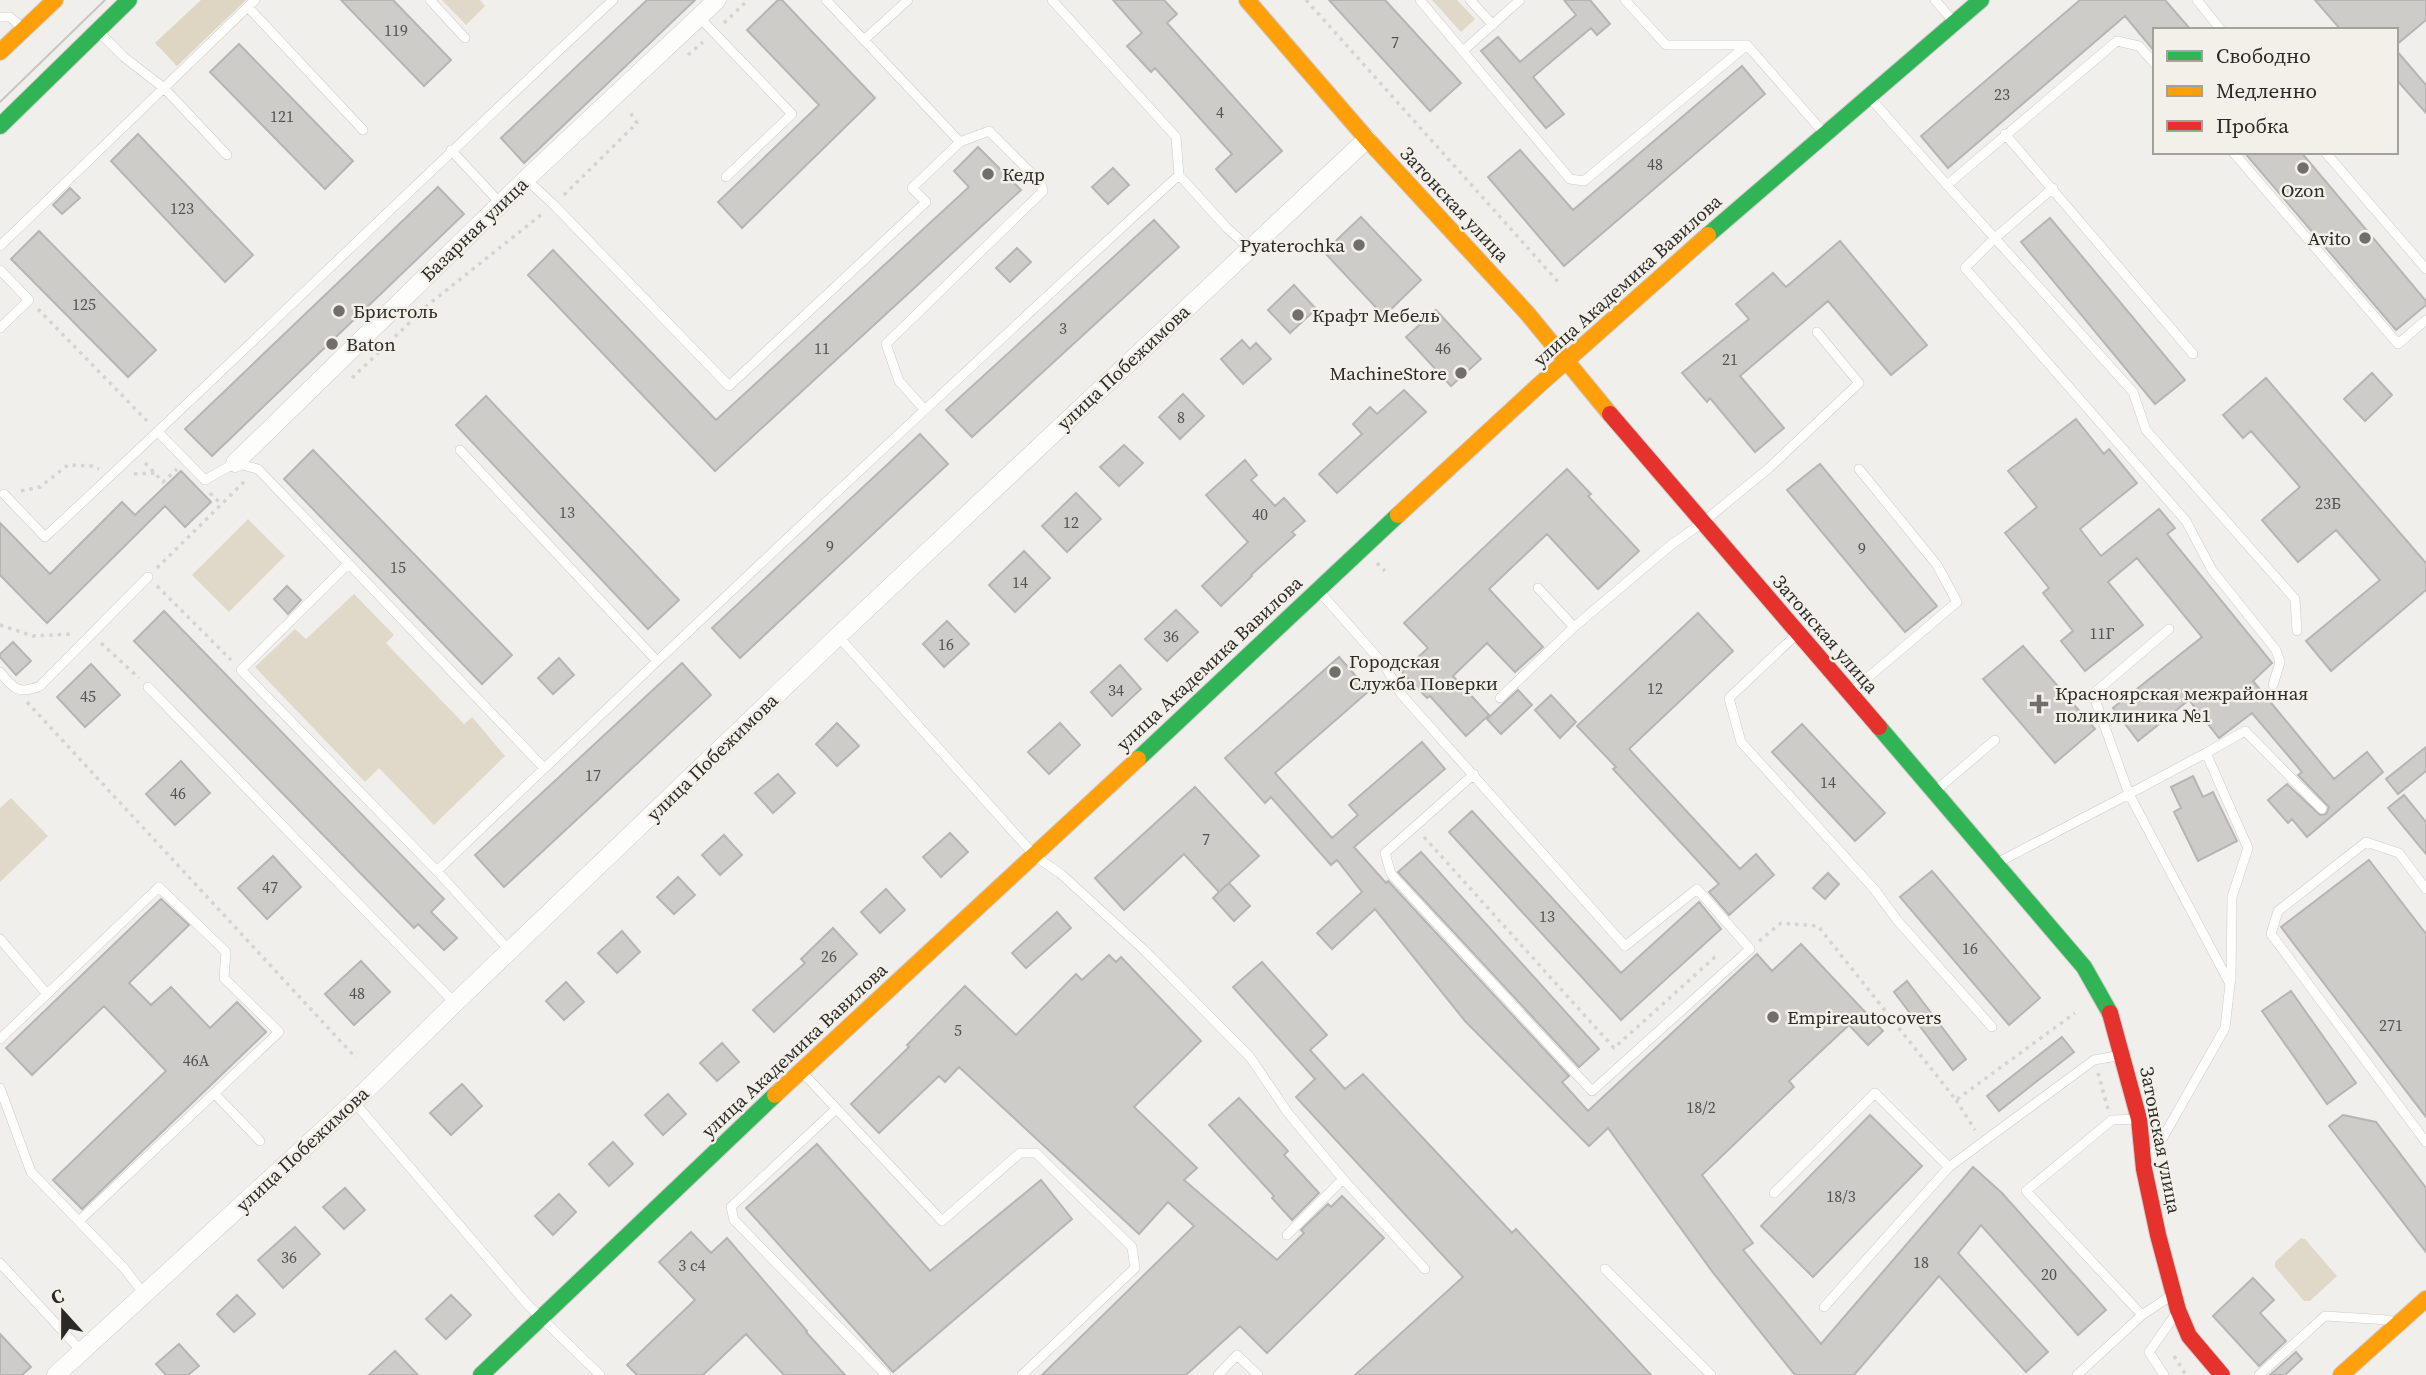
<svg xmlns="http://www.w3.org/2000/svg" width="2426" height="1375" font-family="'Source Serif 4',serif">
	<rect width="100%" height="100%" fill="#f1efec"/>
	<path fill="#e0d8c9" d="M442,0H480L485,6L466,25Z
		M1432,0H1457L1475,19L1461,32Z
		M248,519L285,556L229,612L192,575Z
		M354,594L394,635L386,643L464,724L472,717L505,756L434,825L379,768L365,782L255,667L295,629L306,639Z
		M11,798L48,836L0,882V808Z
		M2301,1238L2305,1239L2337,1276L2310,1301H2304L2275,1267V1262Z"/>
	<path fill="#dfd5c3" d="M201,0H246L177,66L155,43Z"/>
	<path fill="#cdccc9" stroke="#b6b5b3" stroke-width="2" d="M341,0H393L451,60L424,86Z
		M647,0H695L524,163L501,138Z
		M778,0H782L875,98L742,228L718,202L819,105L747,30Z
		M1113,0H1164L1177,14L1167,23L1282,151L1236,192L1216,169L1232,154L1155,68L1151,72L1127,46L1142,33Z
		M1329,0H1385L1461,83L1430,111Z
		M1564,0H1590L1610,24L1597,35L1591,28L1533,77L1564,114L1546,128L1481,51L1498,37L1520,62L1576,15Z
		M2080,0H2165L2191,30H2155V52L2125,16L1948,168L1921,136Z
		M2315,0H2426V20L2396,45V30H2341Z
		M239,44L353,161L325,189L210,72Z
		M2396,50L2426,85V113L2396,79Z
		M1742,66L1765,94L1564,266L1488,177L1520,150L1573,210Z
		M138,134L253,255L225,282L111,161Z
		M978,147L1021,190L715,471L528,275L553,250L716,420L969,187L954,171Z
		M2244,152H2301L2426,301V305L2396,330Z
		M1113,168L1129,185L1108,204L1092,187Z
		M438,187L464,214L212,456L185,429Z
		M70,188L80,198L62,214L53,205Z
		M1361,217L1421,280L1384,316L1324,252Z
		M2050,218L2185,380L2155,404L2021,242Z
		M1154,220L1179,247L972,437L946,410Z
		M39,231L156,350L128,377L11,259Z
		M1840,241L1927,345L1891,375L1828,301L1740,376L1784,428L1755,452L1710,398L1707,402L1682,373L1749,319L1736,304L1773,273L1786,287Z
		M1017,248L1031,262L1010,282L996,268Z
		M1294,285L1316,309L1290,333L1268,310Z
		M1436,310L1481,359L1451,386L1406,337Z
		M1242,340L1250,349L1256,343L1271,359L1243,384L1221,359Z
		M2372,373L2392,395L2365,421L2344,399Z
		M2266,378L2426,563V590L2331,671L2306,641L2380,580L2336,530L2298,562L2262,520L2300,487L2251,431L2243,438L2223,415Z
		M1404,390L1426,412L1337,493L1319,474L1362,434L1353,424L1370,407L1377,414Z
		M1183,394L1204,416L1180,439L1159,417Z
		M486,396L679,600L648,629L456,425Z
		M2076,419L2104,454L2109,449L2137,483L2080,529L2101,556L2159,509L2175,528L2167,534L2272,663L2253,681L2334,779L2367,752L2383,772L2307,837L2292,819L2288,823L2268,800L2287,784L2320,815L2326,814L2329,807L2298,775L2302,772L2252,713L2219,738L2189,700L2138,741L2113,708L2202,637L2137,558L2108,582L2143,625L2085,671L2061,641L2073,631L2043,593L2049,588L2005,533L2037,507L2008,471Z
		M920,434L948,464L740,658L712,628Z
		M1124,445L1143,463L1119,486L1100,467Z
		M313,450L512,655L482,684L284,479Z
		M1245,460L1257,475L1251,480L1275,506L1284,498L1305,521L1292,532L1295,535L1251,575L1252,576L1221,606L1202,586L1248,542L1206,495Z
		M1820,464L1937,606L1905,632L1787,490Z
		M1567,469L1591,494L1588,496L1639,551L1598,589L1547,534L1489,589L1543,647L1515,672L1487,643L1453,676L1489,715L1466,736L1430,696L1427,698L1402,672L1428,648L1404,623Z
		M181,471L211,502L185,527L165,506L47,623L0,575V523L50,574L122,502L135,515Z
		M1076,493L1101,519L1067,552L1042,526Z
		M1024,551L1050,578L1015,612L989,585Z
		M287,586L301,600L288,614L274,599Z
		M1176,610L1198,632L1167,661L1145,639Z
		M164,611L444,899L431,912L457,938L444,950L418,924L414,928L134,641Z
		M1698,613L1733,651L1629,749L1740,869L1756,854L1774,875L1729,915L1709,892L1719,884L1613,769L1616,767L1577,726Z
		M947,621L969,644L944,667L923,644Z
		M13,642L31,661L16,675L0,657V654Z
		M2023,646L2095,729L2055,763L1983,679Z
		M1339,657L1369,691L1275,773L1332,838L1358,815L1349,805L1422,742L1445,769L1354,847L1386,883L1388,881L1569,1076L1562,1082L1588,1111L1757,954L1772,971L1801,944L1883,1031L1868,1045L1849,1025L1789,1081L1794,1087L1702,1175L1753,1243L1743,1250L1821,1344L1973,1167L2002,1193L2106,1310L2078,1335L1981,1225L1958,1253L2048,1352L2026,1372L1939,1276L1854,1375H1795L1714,1274L1608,1128L1589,1146L1465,1021L1375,909L1332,949L1317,933L1362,892L1337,860L1331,865L1271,797L1265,803L1225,758Z
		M559,658L574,675L553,694L538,678Z
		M682,663L711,695L504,887L475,855Z
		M91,664L120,695L85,727L57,697Z
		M1120,665L1141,689L1112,716L1091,692Z
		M1518,690L1532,705L1501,734L1487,719Z
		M1551,695L1576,722L1560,738L1535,710Z
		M837,723L859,746L837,766L816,744Z
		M1060,723L1080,745L1049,774L1028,752Z
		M1802,724L1885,813L1855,841L1772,752Z
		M2426,747V771L2398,794L2386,779Z
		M181,761L210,793L175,825L146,794Z
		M778,774L795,793L773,813L755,793Z
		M2193,776L2203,797L2213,792L2237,841L2198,861L2174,812L2181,808L2171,787Z
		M1195,787L1259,856L1220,891L1229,883L1250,906L1234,921L1213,898L1219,892L1184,854L1124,910L1095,878Z
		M2404,795L2426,822V854L2388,808Z
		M1472,811L1621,973L1699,902L1721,929L1621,1020L1449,832Z
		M950,833L968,852L941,877L923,857Z
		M724,835L742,855L720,875L702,855Z
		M1421,852L1599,1049L1579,1067L1398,872Z
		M273,856L301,887L267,919L238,888Z
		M2369,860L2426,934V1117L2281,927Z
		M1932,871L2040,998L2009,1025L1900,897Z
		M1828,873L1839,884L1825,899L1813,888Z
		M678,877L695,895L674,914L657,897Z
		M886,889L905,910L880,933L861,912Z
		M161,899L189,925L129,983L151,1005L171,987L210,1028L237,1002L266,1032L82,1209L53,1180L166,1071L104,1006L32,1075L6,1048Z
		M1057,912L1071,928L1026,968L1012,953Z
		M833,928L857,954L774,1032L753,1010L805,963L801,959Z
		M622,931L640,952L617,973L598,953Z
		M1109,955L1116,962L1121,957L1201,1041L1134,1107L1197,1168L1184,1180L1277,1260L1304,1233L1301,1230L1328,1204L1331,1207L1342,1196L1384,1238L1267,1353L1240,1326L1186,1375H1042L1194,1226L1168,1202L1139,1234L959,1067L945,1082L939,1076L879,1133L851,1104L909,1047L907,1045L965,986L1016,1035L1076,974L1082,980Z
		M361,961L390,992L354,1025L325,994Z
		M1262,962L1327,1035L1310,1050L1345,1089L1363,1074L1512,1233L1516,1229L1651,1375H1355L1463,1277L1296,1097L1315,1079L1233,987Z
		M1907,981L1966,1059L1953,1070L1894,992Z
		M566,982L584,1002L564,1020L546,1001Z
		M2291,991L2356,1083L2327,1104L2262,1011Z
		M2062,1037L2074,1052L1999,1111L1987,1096Z
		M722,1043L739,1062L717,1081L700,1063Z
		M462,1084L482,1106L451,1135L430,1113Z
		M668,1094L686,1114L663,1135L645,1115Z
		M1239,1098L1288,1151L1284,1155L1319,1193L1292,1220L1272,1198L1274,1196L1209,1125Z
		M1870,1115L1922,1166L1813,1277L1761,1226Z
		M2343,1115L2376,1122L2426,1188V1252L2329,1126Z
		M613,1142L633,1164L609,1186L589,1164Z
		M817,1144L930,1271L1041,1180L1072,1219L893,1372L746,1208Z
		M345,1188L365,1210L344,1229L323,1207Z
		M559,1194L576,1212L553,1235L535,1216Z
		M295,1227L320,1254L283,1288L258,1260Z
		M691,1232L711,1253L727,1238L807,1331L806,1332L845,1375H784L746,1334L703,1375H637L627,1365L695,1300L659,1262Z
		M2253,1278L2274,1300L2260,1313L2286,1341L2259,1366L2213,1316Z
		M237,1295L255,1314L234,1332L217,1314Z
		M451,1295L471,1315L446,1339L426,1319Z
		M0,1334L31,1367L22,1375H0Z
		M179,1344L199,1366L188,1375H166L156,1364Z
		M395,1351L418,1375H369Z
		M2296,1352L2302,1359L2285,1375H2270Z"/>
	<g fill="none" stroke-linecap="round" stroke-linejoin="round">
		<defs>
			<path id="lane" d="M430,0L465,38
				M826,0L864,40L908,0
				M1052,0L1176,137L1179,175
				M1420,0L1570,179L1584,181L1747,45L1823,132
				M1470,0L1493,25
				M1625,0L1666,45H1747
				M1935,0L1954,22
				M2197,0L2221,30
				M248,7L363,130
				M0,17H10L19,25
				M699,17L792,114L726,177
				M102,35L124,57L164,88L227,155
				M864,40L960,142
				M1464,50L1520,0
				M1871,99L1947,185L2117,41L2139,46L2155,64
				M2005,134L2193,354
				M451,150L501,204
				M2233,152L2398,344L2426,320
				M2325,152L2426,269
				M526,179L554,205L729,386L926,202L912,188L960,142L989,131L1040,182L1043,191L886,344L899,381L924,409
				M1947,185L2133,392L2146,430L2295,599L2297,631
				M2053,188L1995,238L1965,268L2186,521L2212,570L2276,650L2280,662L2273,685
				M0,246L255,0
				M0,270L29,300L0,328
				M158,432L205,480L235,463L258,469L544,768
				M460,450L656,660
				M4,494L45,537C236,360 422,177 613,0
				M348,564L241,670L437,871L509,950
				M1538,588L1574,627
				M1319,591L1385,666L1401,694L1625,946L1697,889L1750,949L1592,1091L1391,874L1385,853L1474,774
				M2169,629L2093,694L2129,794L2206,753L2248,848L2232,897L2231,981
				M1797,634L1729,698L1741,742L1875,890L1897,920L1992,1027
				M838,636L1035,856L1061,874L1143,949L1250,1057L1288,1113L1343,1179L1425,1269
				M0,672C14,689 18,695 40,686L148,577
				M148,687L455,1003
				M1852,691L1957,602L1937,565L1859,469
				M1500,698L1574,627L1671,545L1702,523L1769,468L1859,383L1817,332
				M2206,753L2245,731L2322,809
				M1934,792L1995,740
				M1999,862L2129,794L2230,984L2225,1028L2149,1162
				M437,871C682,636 929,404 1179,175L1227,228L1249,248
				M2426,889L2399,853L2366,842L2278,911L2271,934L2426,1142
				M0,939L47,994
				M0,1039L159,887L226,952L224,978L279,1032L79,1221
				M802,1072L942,1221L1020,1153H1036L1132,1247L1135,1268L1022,1375
				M0,1088L31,1172L124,1268L144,1294
				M214,1093L260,1141
				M354,1102L527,1304L600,1375
				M835,1110L731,1207L734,1220L886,1375
				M2138,1119L2112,1120L2026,1191L2142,1315
				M1949,1167L2094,1060L2122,1055
				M1774,1193L1875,1093L1949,1167L1824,1307
				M1287,1235L1343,1179
				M0,1263L82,1352
				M1605,1269L1711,1375
				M1218,1375L1237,1355L1258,1375
				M2077,1375L2142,1315L2172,1295
				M2164,1375L2149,1352L2175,1315
				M2259,1375L2325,1316L2389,1320"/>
			<path id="street" d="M235,463L526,179L717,0
				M56,1375L354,1102L455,1003L838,636L1367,139"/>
			<path id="fast" d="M0,126L129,0
				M1708,235L1981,0
				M1879,727L2084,967L2110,1013
				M1138,759L1398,515
				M481,1375L775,1095"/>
			<path id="slow" d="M1247,0L1367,139L1527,313L1610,414
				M0,52L55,0
				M1398,515L1539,385L1708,235
				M775,1095L1138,759
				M2341,1375L2426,1299"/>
			<path id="jam" d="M1610,414L1879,727
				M2110,1013L2139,1119L2144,1169L2158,1235L2178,1310L2189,1336L2222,1375"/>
		</defs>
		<use href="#lane" stroke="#cdcbc9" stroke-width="10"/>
		<use href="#street" stroke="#cdcbc9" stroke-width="19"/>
		<use href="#fast" stroke="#cdcbc9" stroke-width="18"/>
		<use href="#slow" stroke="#cdcbc9" stroke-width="18"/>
		<use href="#jam" stroke="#cdcbc9" stroke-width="18"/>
		<path stroke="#d4d4d2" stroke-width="3.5" stroke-dasharray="3.5 5" stroke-linecap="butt" d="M1306,0L1560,284
			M724,23L748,0
			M688,55L703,42
			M564,195L637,123L628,109
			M38,309L147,421
			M352,378L429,304L542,214
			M145,463L163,482L177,469
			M134,474L155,473
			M21,491L40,487L68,465L92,466L99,469
			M210,493L221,504
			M1377,563L1385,571
			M157,568L246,480
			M157,586L231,660
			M0,625L33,636L73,634
			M101,643L139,678
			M27,702L356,1058
			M1424,837L1614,1048L1715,957L1720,956
			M1759,941L1781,923L1818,926L1956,1100L2075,1013
			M2098,1073L2108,1109
			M1956,1100L1975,1130
			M2174,1356L2186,1375"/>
		<use href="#lane" stroke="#fdfdfc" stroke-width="9"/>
		<use href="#street" stroke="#fdfdfc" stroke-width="18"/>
		<use href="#fast" stroke="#30b455" stroke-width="16"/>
		<use href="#slow" stroke="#ff9f0a" stroke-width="16"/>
		<use href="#jam" stroke="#e5322d" stroke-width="16"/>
		<path stroke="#c6c6c6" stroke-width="2" d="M0,102L105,0"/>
	</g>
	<g fill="#706f6c" stroke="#f3f0ea" stroke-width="2.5">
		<circle cx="2303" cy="168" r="7"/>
		<circle cx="988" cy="174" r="7"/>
		<circle cx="2365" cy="238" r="7"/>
		<circle cx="1359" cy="245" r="7"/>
		<circle cx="339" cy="311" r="7"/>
		<circle cx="1298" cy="315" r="7"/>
		<circle cx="332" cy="344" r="7"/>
		<circle cx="1461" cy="373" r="7"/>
		<circle cx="1335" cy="672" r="7"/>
		<path d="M2035.5 693.5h7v7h7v7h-7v7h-7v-7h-7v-7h7z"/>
		<circle cx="1773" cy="1017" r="7"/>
	</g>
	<g text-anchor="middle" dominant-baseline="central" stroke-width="5" stroke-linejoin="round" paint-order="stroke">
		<g font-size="16" fill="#545250">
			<text x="396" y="30">119</text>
			<text x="1395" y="42">7</text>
			<text x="2002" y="94">23</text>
			<text x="1220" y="112">4</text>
			<text x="282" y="116">121</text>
			<text x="1655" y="164">48</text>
			<text x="182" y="208">123</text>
			<text x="84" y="304">125</text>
			<text x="1063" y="328">3</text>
			<text x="822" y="348">11</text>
			<text x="1443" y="348">46</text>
			<text x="1730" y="359">21</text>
			<text x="1181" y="417">8</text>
			<text x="2328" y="503">23Б</text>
			<text x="567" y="512">13</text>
			<text x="1260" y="514">40</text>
			<text x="1071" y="522">12</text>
			<text x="830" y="546">9</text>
			<text x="1862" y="548">9</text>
			<text x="398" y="567">15</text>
			<text x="1020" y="582">14</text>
			<text x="2102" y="633">11Г</text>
			<text x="1171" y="636">36</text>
			<text x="946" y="644">16</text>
			<text x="1655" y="688">12</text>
			<text x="1116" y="690">34</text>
			<text x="88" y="696">45</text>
			<text x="593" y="775">17</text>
			<text x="1828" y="782">14</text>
			<text x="178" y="793">46</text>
			<text x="1206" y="839">7</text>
			<text x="270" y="887">47</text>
			<text x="1547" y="916">13</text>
			<text x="1970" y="948">16</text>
			<text x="829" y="956">26</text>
			<text x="357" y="993">48</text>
			<text x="2391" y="1025">271</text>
			<text x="958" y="1030">5</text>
			<text x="196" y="1060">46А</text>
			<text x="1701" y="1107">18/2</text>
			<text x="1841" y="1196">18/3</text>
			<text x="289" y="1257">36</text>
			<text x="1921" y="1262">18</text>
			<text x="692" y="1265">3 с4</text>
			<text x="2049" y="1274">20</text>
		</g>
		<g font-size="19" fill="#2b2a27" stroke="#f3f0ea" text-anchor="start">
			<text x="1002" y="174">Кедр</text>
			<text x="2303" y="190" text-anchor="middle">Ozon</text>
			<text x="2351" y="238" text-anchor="end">Avito</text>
			<text x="1345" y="245" text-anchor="end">Pyaterochka</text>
			<text x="353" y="311">Бристоль</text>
			<text x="1312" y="315">Крафт Мебель</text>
			<text x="346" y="344">Baton</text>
			<text x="1447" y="373" text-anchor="end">MachineStore</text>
			<text x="1349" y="661">Городская<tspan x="1349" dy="22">Служба Поверки</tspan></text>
			<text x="2055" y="693">Красноярская межрайонная<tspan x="2055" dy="22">поликлиника №1</tspan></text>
			<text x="1787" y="1017">Empireautocovers</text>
		</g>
		<g font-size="19" fill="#2b2a27" stroke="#f3f0ea">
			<text transform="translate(1455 204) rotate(47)">Затонская улица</text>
			<text transform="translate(474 229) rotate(-44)">Базарная улица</text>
			<text transform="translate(1627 280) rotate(-42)">улица Академика Вавилова</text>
			<text transform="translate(1123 367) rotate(-43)">улица Побежимова</text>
			<text transform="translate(1826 634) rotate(49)">Затонская улица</text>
			<text transform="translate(1209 663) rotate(-43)">улица Академика Вавилова</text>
			<text transform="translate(712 757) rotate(-44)">улица Побежимова</text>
			<text transform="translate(794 1050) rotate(-43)">улица Академика Вавилова</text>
			<text transform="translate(2161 1140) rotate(79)">Затонская улица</text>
			<text transform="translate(302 1149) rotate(-43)">улица Побежимова</text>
		</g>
	</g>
	<rect x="2153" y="28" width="245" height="126" fill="#f3f0ea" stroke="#a3a19c" stroke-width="2"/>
	<rect x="2167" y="51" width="35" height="10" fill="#30b455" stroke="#a3a19c" stroke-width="2"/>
	<text x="2216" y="63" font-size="21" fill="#2b2a27">Свободно</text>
	<rect x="2167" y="86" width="35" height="10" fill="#ff9f0a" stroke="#a3a19c" stroke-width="2"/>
	<text x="2216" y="98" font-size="21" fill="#2b2a27">Медленно</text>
	<rect x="2167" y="121" width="35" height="10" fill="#e5322d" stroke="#a3a19c" stroke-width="2"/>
	<text x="2216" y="133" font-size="21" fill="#2b2a27">Пробка</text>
	<g transform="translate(63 1312) rotate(339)" stroke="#f3f0ea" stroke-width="5" paint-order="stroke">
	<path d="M0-5L12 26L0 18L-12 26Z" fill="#2b2a27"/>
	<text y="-10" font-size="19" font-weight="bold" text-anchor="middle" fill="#2b2a27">С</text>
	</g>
</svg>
